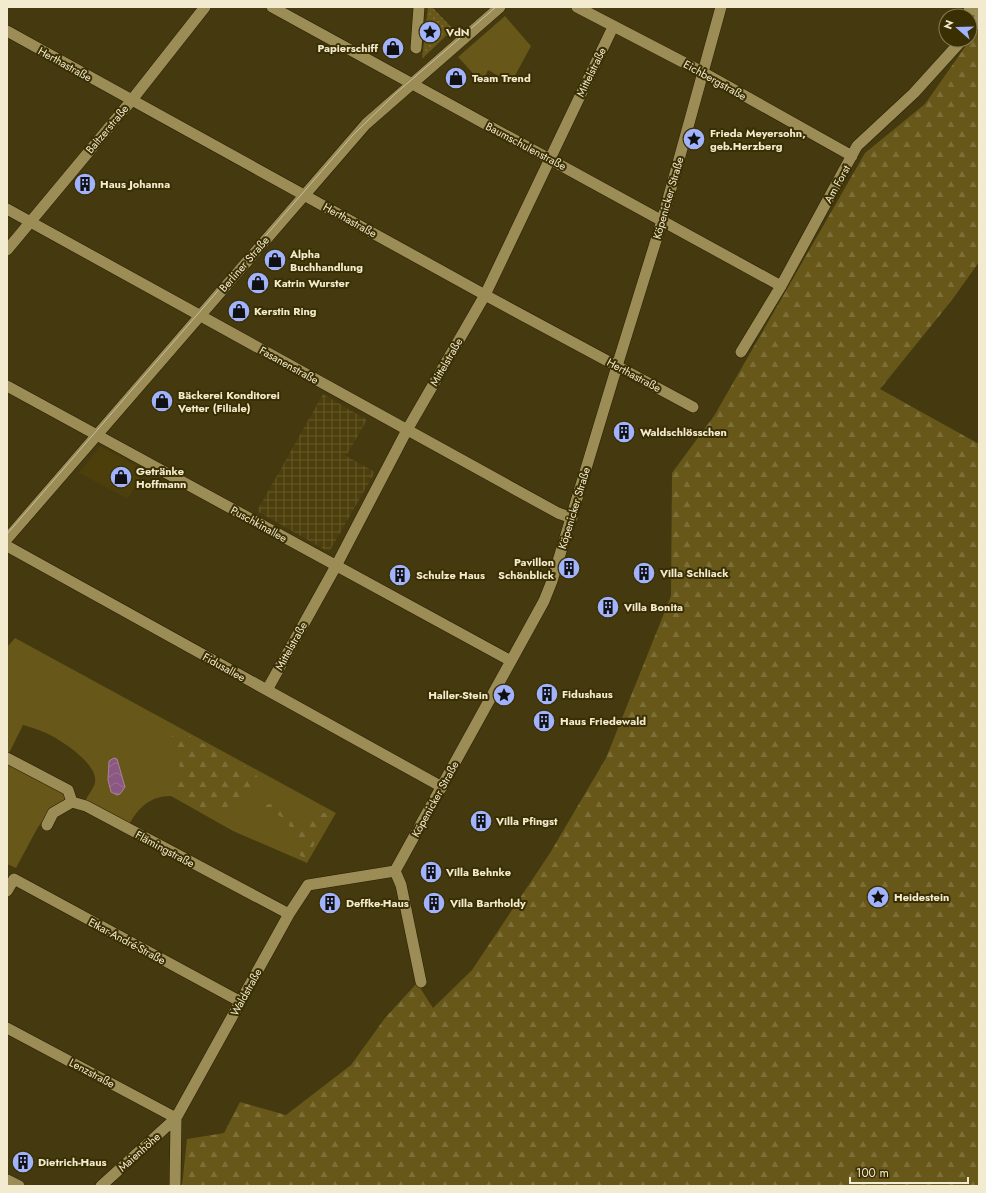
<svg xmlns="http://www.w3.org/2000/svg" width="986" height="1193" font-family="Jost,sans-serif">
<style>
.built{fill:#4c3f0c}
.industrial{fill:url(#industrial-grid)}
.grass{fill:#675719}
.forest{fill:url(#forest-firs)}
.park{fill:url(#park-dots)}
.water{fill:url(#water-waves);stroke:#aa8498}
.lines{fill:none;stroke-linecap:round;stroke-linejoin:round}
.minor-casing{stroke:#282004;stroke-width:12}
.minor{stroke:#9c8c56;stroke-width:11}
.tram{stroke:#c9c0a1;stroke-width:1}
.labels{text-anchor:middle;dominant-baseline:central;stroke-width:4;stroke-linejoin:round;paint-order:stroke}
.poi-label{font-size:11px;font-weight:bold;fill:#f3ebcf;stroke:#3a2f03;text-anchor:start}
.street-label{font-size:11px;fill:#f3ebcf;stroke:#3a2f03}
</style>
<defs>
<pattern id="industrial-grid" width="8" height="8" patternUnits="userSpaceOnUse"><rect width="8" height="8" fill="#4c3f0c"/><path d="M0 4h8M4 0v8" fill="none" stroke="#665b2e"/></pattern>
<pattern id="forest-firs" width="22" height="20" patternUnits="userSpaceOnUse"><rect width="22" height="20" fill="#675719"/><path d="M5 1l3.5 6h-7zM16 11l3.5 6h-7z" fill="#7d6f39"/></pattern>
<pattern id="park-dots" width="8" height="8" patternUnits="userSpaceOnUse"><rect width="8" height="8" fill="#675719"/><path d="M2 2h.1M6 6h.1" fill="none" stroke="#7d6f39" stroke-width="1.8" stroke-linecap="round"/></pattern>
<pattern id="water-waves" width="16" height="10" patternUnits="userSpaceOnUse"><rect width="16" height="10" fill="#8a5881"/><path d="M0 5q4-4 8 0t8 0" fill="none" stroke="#9b7092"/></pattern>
</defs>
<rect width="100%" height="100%" fill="#44390f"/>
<!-- built -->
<path class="built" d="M 100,446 L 144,470 L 128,499 L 79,473 Z"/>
<!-- industrial -->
<path class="industrial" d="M 323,394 L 367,420 L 346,456 L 375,472 L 329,552 L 257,511 Z"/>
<!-- grass -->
<path class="grass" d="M 505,16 L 531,46 L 511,83 L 488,70 L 482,83 L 458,57 Z
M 15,638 L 336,813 L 307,863 L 233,831 L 171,796 C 151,796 138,807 129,825 L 85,801 C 88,795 94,788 95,782 C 98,765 65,743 52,736 C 43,731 33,728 23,725 L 7,757 L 7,647 Z
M 7,762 L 62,791 L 67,801 L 51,810 L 38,827 L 16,868 L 7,864 Z"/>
<!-- forest -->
<path class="forest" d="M 979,27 L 979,262 L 952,300 L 880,389 L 979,444 L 979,1186 L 182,1186 L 187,1139 L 224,1133 L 240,1102 L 286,1115 L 351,1065 L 385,1018 L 417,983 L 433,1008 L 472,970 L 550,853 L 606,758 L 671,596 L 672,473 L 714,416 L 865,153 L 925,104 Z
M 184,733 L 252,770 L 257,776 L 261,786 C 246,802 223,818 200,809 C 193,806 186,800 179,796 L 176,786 L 181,781 L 179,759 L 167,742 L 174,734 Z
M 281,802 L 289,816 L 304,823 L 321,813 L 332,813 L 306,859 C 287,850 297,836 287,822 C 282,816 270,811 264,805 Z"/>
<!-- park -->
<path class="park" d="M 428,7 L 432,7 L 453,29 L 422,59 Z"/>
<!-- water -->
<path class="water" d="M 114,758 L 117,759 L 125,787 L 120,794 L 117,795 L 111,792 L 108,780 L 109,761 Z"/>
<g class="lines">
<!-- minor casing -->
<g class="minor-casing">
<path id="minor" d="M 272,7 L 781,286
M 577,7 L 704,73 L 852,156
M 969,7 L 979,12
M 970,30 L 979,19
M 7,31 L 485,295 L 693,407
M 416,48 L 419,7
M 7,209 L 558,513 L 572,518
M 7,250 L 131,101 L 205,7
M 741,352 L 781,286 L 857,146 L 914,93 L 962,40
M 7,386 L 511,661
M 7,539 L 366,124 L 500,7
M 7,546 L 442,787
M 267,690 L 336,566 L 407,430 L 485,295 L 613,27
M 7,758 L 68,790 L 72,802
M 47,825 L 53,813 L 72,802 L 86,806 L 289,914
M 7,891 L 14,879 L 241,1002
M 421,982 L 401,885 L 395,871 L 511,661 L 544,601 L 552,581 L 617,366 L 662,221 L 721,7
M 7,1028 L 176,1118 L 101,1186
M 7,1180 L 19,1186
M 175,1186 L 176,1118 L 289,914 L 308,885 L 395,871"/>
</g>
<!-- minor -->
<use href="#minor" class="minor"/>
<!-- tram -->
<path class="tram" d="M 7,534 L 353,135 L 395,94 L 496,7"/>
</g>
<!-- icons -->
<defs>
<g id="sight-disc" transform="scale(1.15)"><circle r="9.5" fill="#a1b3fd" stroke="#3a2f03"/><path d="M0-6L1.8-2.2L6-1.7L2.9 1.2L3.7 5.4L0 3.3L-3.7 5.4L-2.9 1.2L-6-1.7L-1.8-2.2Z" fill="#111"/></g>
<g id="shop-disc" transform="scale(1.15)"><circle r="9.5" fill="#a1b3fd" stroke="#3a2f03"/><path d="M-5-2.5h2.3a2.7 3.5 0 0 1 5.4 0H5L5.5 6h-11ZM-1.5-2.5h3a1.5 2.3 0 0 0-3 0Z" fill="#111"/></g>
<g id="building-disc" transform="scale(1.15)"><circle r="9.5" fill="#a1b3fd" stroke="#3a2f03"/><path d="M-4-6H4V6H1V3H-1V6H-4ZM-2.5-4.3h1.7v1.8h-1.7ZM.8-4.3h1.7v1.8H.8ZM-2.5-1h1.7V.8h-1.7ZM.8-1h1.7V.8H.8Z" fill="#111"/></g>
</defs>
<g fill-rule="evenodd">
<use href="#sight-disc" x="430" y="32"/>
<use href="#shop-disc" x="393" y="48"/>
<use href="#shop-disc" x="456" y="78"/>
<use href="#sight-disc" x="694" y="139"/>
<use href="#building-disc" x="85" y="184"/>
<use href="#shop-disc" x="275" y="260"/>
<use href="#shop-disc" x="258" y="283"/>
<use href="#shop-disc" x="239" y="311"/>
<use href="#shop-disc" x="162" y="401"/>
<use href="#building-disc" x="624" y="432"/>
<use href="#shop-disc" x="121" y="477"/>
<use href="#building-disc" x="569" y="568"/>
<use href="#building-disc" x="644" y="573"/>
<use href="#building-disc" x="400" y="575"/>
<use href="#building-disc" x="608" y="607"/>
<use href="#building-disc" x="547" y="694"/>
<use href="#sight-disc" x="504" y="695"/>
<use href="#building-disc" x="544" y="721"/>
<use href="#building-disc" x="481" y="821"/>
<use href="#building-disc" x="431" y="872"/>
<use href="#sight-disc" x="878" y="897"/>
<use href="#building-disc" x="330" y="903"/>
<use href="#building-disc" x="434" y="903"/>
<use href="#building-disc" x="23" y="1162"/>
</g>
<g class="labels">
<!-- poi labels -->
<g class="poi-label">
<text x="446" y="32">VdN</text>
<text x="378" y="48" text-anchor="end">Papierschiff</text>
<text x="472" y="78">Team Trend</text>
<text x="710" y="133">Frieda Meyersohn,<tspan x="710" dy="13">geb.Herzberg</tspan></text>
<text x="100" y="184">Haus Johanna</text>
<text x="290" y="254">Alpha<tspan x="290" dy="13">Buchhandlung</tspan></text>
<text x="274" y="283">Katrin Wurster</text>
<text x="254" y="311">Kerstin Ring</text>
<text x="178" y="395">Bäckerei Konditorei<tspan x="178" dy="13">Vetter (Filiale)</tspan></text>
<text x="640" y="432">Waldschlösschen</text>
<text x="136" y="471">Getränke<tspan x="136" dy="13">Hoffmann</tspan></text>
<text x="554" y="562" text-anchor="end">Pavillon<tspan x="554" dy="13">Schönblick</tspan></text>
<text x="660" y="573">Villa Schliack</text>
<text x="416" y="575">Schulze Haus</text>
<text x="624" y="607">Villa Bonita</text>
<text x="562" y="694">Fidushaus</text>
<text x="488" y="695" text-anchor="end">Haller-Stein</text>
<text x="560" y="721">Haus Friedewald</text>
<text x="496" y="821">Villa Pfingst</text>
<text x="446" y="872">Villa Behnke</text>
<text x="894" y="897">Heidestein</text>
<text x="346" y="903">Deffke-Haus</text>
<text x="450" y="903">Villa Bartholdy</text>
<text x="38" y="1162">Dietrich-Haus</text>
</g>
<!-- street labels -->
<g class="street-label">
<text transform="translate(65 64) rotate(29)">Herthastraße</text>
<text transform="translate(591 72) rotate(-64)">Mittelstraße</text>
<text transform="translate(715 80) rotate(29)">Eichbergstraße</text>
<text transform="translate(107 129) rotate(-50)">Baltzerstraße</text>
<text transform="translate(526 146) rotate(28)">Baumschulenstraße</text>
<text transform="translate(837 184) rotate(-61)">Am Forst</text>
<text transform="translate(668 198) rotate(-74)">Köpenicker Straße</text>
<text transform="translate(350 220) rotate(29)">Herthastraße</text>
<text transform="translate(244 264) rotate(-49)">Berliner Straße</text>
<text transform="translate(446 362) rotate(-60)">Mittelstraße</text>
<text transform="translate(289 365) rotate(29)">Fasanenstraße</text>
<text transform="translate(634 375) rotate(28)">Herthastraße</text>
<text transform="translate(574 508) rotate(-73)">Köpenicker Straße</text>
<text transform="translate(259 524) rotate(29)">Puschkinallee</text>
<text transform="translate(291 646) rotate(-61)">Mittelstraße</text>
<text transform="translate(224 667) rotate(29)">Fidusallee</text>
<text transform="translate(435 799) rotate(-61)">Köpenicker Straße</text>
<text transform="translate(165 849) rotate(28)">Flämingstraße</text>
<text transform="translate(127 941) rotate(28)">Etkar-André-Straße</text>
<text transform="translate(246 992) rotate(-61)">Waldstraße</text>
<text transform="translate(92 1073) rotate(28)">Lenzstraße</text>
<text transform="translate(139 1152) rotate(-42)">Maienhöhe</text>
</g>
</g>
<!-- border -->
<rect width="986" height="1193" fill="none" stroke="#f3ebcf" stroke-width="16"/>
<!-- north arrow -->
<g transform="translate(958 28) rotate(290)"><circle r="19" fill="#3a2f03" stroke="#847a55"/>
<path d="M0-3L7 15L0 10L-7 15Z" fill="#a1b3fd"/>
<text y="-6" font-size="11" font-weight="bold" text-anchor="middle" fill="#f3ebcf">N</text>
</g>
<!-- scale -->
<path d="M850 1177v6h118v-6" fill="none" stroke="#f3ebcf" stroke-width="2"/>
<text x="856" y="1177" font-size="12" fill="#f3ebcf" stroke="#3a2f03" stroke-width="3" paint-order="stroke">100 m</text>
</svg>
